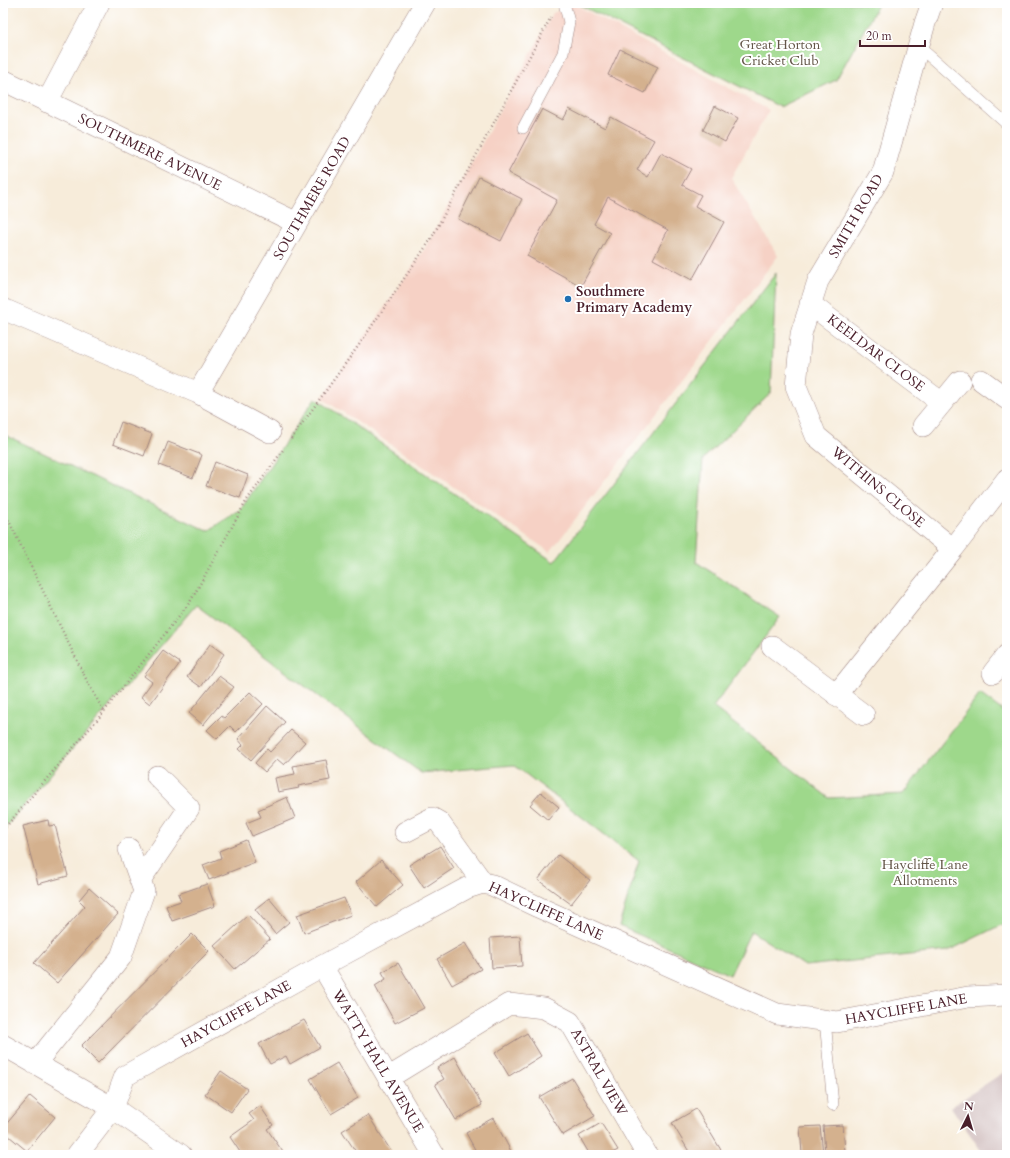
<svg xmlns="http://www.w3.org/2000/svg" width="1010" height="1158" font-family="Cardo,serif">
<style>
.built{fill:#f6d1c5}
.industrial{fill:#d1bfbf}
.green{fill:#9ed88b;stroke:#747c5b}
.building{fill:#d4b18e}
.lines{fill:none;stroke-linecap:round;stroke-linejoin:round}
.service-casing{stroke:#a08682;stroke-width:12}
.minor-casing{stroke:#a08682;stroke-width:22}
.path{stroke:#a08682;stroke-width:2.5;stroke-dasharray:1 3;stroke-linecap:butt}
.service{stroke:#fff;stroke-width:11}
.minor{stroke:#fff;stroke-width:21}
.poi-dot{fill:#1f6fb2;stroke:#fff;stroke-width:1.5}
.labels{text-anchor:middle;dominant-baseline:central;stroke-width:4;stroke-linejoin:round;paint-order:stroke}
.park-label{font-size:14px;fill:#635648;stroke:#fff}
.street-label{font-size:14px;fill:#4a1f2b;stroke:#fff}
.poi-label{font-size:14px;font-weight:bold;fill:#4a1f2b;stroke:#fff;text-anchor:start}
</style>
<rect width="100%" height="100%" fill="#fff"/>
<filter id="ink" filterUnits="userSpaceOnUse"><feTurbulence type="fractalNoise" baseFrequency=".025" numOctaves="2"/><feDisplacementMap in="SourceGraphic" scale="8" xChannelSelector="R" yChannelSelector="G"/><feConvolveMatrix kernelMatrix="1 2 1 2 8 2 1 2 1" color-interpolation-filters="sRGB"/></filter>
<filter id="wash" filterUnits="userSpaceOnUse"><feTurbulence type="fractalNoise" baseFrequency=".012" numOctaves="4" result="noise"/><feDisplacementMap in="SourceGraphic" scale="16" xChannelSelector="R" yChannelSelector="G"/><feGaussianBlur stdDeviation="0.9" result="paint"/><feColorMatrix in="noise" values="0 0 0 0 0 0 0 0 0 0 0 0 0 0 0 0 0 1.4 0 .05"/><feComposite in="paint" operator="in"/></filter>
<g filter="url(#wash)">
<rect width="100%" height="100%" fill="#f7ecda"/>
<!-- built -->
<path class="built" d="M 574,4 L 769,110 L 731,178 L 778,256 L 550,552 L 322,398 L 424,250 L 553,13 Z"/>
<!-- industrial -->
<path class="industrial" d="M 1007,1070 L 1007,1155 L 984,1155 L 951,1107 Z"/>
<!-- green -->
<path class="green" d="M 576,3 L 879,3 L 836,80 L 780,107 Z
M 776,273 L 771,393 L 703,459 L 696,562 L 780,617 L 713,707 L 829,798 L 903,794 L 980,694 L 1007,714 L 1007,922 L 948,951 L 805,966 L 751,931 L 730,975 L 619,926 L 639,861 L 514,765 L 421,773 L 196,605 L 3,830 L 3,434 L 208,531 L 241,509 L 315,398 L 554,562 Z"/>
<g id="blocks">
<!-- building -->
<path class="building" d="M 620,49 L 658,67 L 645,93 L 608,75 Z
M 715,106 L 738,118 L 725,142 L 703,130 Z
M 542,109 L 563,120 L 569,109 L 605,128 L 611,117 L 654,140 L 637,170 L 648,177 L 661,153 L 691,169 L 682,185 L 701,195 L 695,206 L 724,222 L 692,280 L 653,259 L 668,230 L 608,197 L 594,224 L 610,233 L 581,286 L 527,256 L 557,200 L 508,173 Z
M 479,177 L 522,199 L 501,241 L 458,219 Z
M 121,422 L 152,434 L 144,456 L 113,444 Z
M 168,442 L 202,455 L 193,478 L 159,465 Z
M 215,462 L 248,475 L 240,498 L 206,486 Z
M 210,644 L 224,654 L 201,687 L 187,677 Z
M 163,651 L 180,663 L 150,704 L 141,697 L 152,682 L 144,676 Z
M 219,676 L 234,687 L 203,725 L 189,713 Z
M 250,692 L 263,704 L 236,732 L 230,726 L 217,739 L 207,730 L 221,716 L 224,718 Z
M 267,706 L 285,722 L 251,760 L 239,749 L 243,745 L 238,739 Z
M 291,730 L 305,742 L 284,765 L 277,759 L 265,772 L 255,763 L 267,749 L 270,752 Z
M 326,760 L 330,780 L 298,786 L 299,788 L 278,792 L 275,778 L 295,774 L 293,766 Z
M 541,792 L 559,807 L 548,820 L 530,805 Z
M 287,797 L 295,818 L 252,836 L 246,823 L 261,817 L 258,810 Z
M 48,820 L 49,826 L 55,825 L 68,876 L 38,884 L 23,826 Z
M 246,840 L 255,862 L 209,880 L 203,865 L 221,858 L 219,851 Z
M 440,846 L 454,868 L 424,888 L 409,865 Z
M 558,855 L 590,880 L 571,904 L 538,880 Z
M 381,860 L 403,885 L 377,907 L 356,882 Z
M 207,884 L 215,906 L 172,921 L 166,906 L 181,901 L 178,894 Z
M 89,888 L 118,914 L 57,983 L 34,963 L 85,906 L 79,900 Z
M 269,898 L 289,922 L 275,934 L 255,909 Z
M 344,898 L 351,915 L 304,933 L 297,915 Z
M 248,915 L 270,939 L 235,969 L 214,946 Z
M 192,934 L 209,951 L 98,1063 L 81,1046 Z
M 520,936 L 522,966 L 492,968 L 490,938 Z
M 465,943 L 481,969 L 452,985 L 437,959 Z
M 398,963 L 424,1008 L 395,1023 L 375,986 L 386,979 L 382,972 Z
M 304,1020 L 320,1047 L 290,1064 L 286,1056 L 270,1064 L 259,1044 Z
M 527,1033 L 541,1056 L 509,1076 L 495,1053 Z
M 455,1057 L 482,1105 L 456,1120 L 435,1084 L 444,1079 L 437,1068 Z
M 337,1063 L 358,1098 L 331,1114 L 310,1079 Z
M 221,1071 L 247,1089 L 231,1112 L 205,1094 Z
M 572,1078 L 595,1116 L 563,1135 L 539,1097 Z
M 30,1096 L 55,1117 L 27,1151 L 3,1131 L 3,1128 Z
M 260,1106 L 273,1125 L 267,1129 L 285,1155 L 242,1155 L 230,1137 L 254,1120 L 249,1114 Z
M 696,1109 L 724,1155 L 691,1155 L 672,1123 Z
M 368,1115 L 391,1151 L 384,1155 L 358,1155 L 342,1131 Z
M 493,1118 L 513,1155 L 478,1155 L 466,1133 Z
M 601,1123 L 618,1150 L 608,1155 L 590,1155 L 579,1136 Z
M 843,1125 L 845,1152 L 825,1153 L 823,1126 Z
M 820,1126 L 823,1153 L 802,1154 L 800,1127 Z"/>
</g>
</g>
<g filter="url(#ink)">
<use href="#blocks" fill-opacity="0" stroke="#a08682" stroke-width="1"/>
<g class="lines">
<!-- service casing -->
<g class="service-casing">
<path id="service" d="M 918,46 L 1007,124
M 523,128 L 563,53 L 569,22 L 564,3
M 825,1020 L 833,1105"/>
</g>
<!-- minor casing -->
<g class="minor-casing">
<path id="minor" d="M 932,3 L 925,23 L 883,172 L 818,281 L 801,334 L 796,386 L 816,436 L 953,549 L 1007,479
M 3,80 L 297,223
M 47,102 L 99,3
M 810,304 L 942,403
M 3,309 L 198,393 L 270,432
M 981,380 L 1007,399
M 198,393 L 425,3
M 923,426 L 960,381
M 772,646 L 864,715
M 993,673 L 1007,655
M 836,695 L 953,549
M 405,832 L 432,818 L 439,822 L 483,883
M 140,880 L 189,808 L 157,776
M 322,966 L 434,1155
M 3,1045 L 113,1108 L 181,1155
M 35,1064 L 121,957 L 144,891 L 129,849
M 388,1078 L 509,1004 L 544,1008 L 570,1022 L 647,1155
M 77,1155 L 113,1108 L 125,1076 L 322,966 L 467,888 L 483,883 L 492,885 L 538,907 L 777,1014 L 837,1022 L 968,997 L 1007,995"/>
</g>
<!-- path -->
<path class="path" d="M 291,439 L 361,342 L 431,239 L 551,17
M 3,509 L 85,677 L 104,712
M 3,830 L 102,714 L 190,602 L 247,500 L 283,450"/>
<!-- service -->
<use href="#service" class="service"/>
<!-- minor -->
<use href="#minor" class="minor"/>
</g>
</g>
<!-- markers -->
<circle class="poi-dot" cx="568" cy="299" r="4"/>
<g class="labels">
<!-- park labels -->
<g class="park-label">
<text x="780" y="44">Great Horton<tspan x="780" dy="16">Cricket Club</tspan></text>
<text x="925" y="864">Haycliffe Lane<tspan x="925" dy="16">Allotments</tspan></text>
</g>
<!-- street labels -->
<g class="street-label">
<text transform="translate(150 152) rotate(26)">SOUTHMERE AVENUE</text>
<text transform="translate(312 198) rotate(-60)">SOUTHMERE ROAD</text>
<text transform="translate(856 216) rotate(-60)">SMITH ROAD</text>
<text transform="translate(876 353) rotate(37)">KEELDAR CLOSE</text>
<text transform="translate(878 487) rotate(40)">WITHINS CLOSE</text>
<text transform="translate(546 911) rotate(24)">HAYCLIFFE LANE</text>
<text transform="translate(906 1009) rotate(-10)">HAYCLIFFE LANE</text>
<text transform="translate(236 1014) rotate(-29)">HAYCLIFFE LANE</text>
<text transform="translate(378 1061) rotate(59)">WATTY HALL AVENUE</text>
<text transform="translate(599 1072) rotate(60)">ASTRAL VIEW</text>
</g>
<!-- poi labels -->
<g class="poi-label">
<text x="576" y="291">Southmere<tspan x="576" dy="16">Primary Academy</tspan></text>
</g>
</g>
<!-- margin -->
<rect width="1010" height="1158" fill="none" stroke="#fff" stroke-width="16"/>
<!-- north arrow -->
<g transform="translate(968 1116) rotate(5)" stroke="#ffffff" stroke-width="3" paint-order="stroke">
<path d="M0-3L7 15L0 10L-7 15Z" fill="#4a1f2b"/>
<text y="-6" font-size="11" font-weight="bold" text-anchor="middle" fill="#4a1f2b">N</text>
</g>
<!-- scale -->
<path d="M860 40v6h65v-6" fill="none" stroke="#4a1f2b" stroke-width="2"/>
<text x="866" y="40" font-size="12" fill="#4a1f2b" stroke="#ffffff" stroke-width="3" paint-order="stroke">20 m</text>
</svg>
